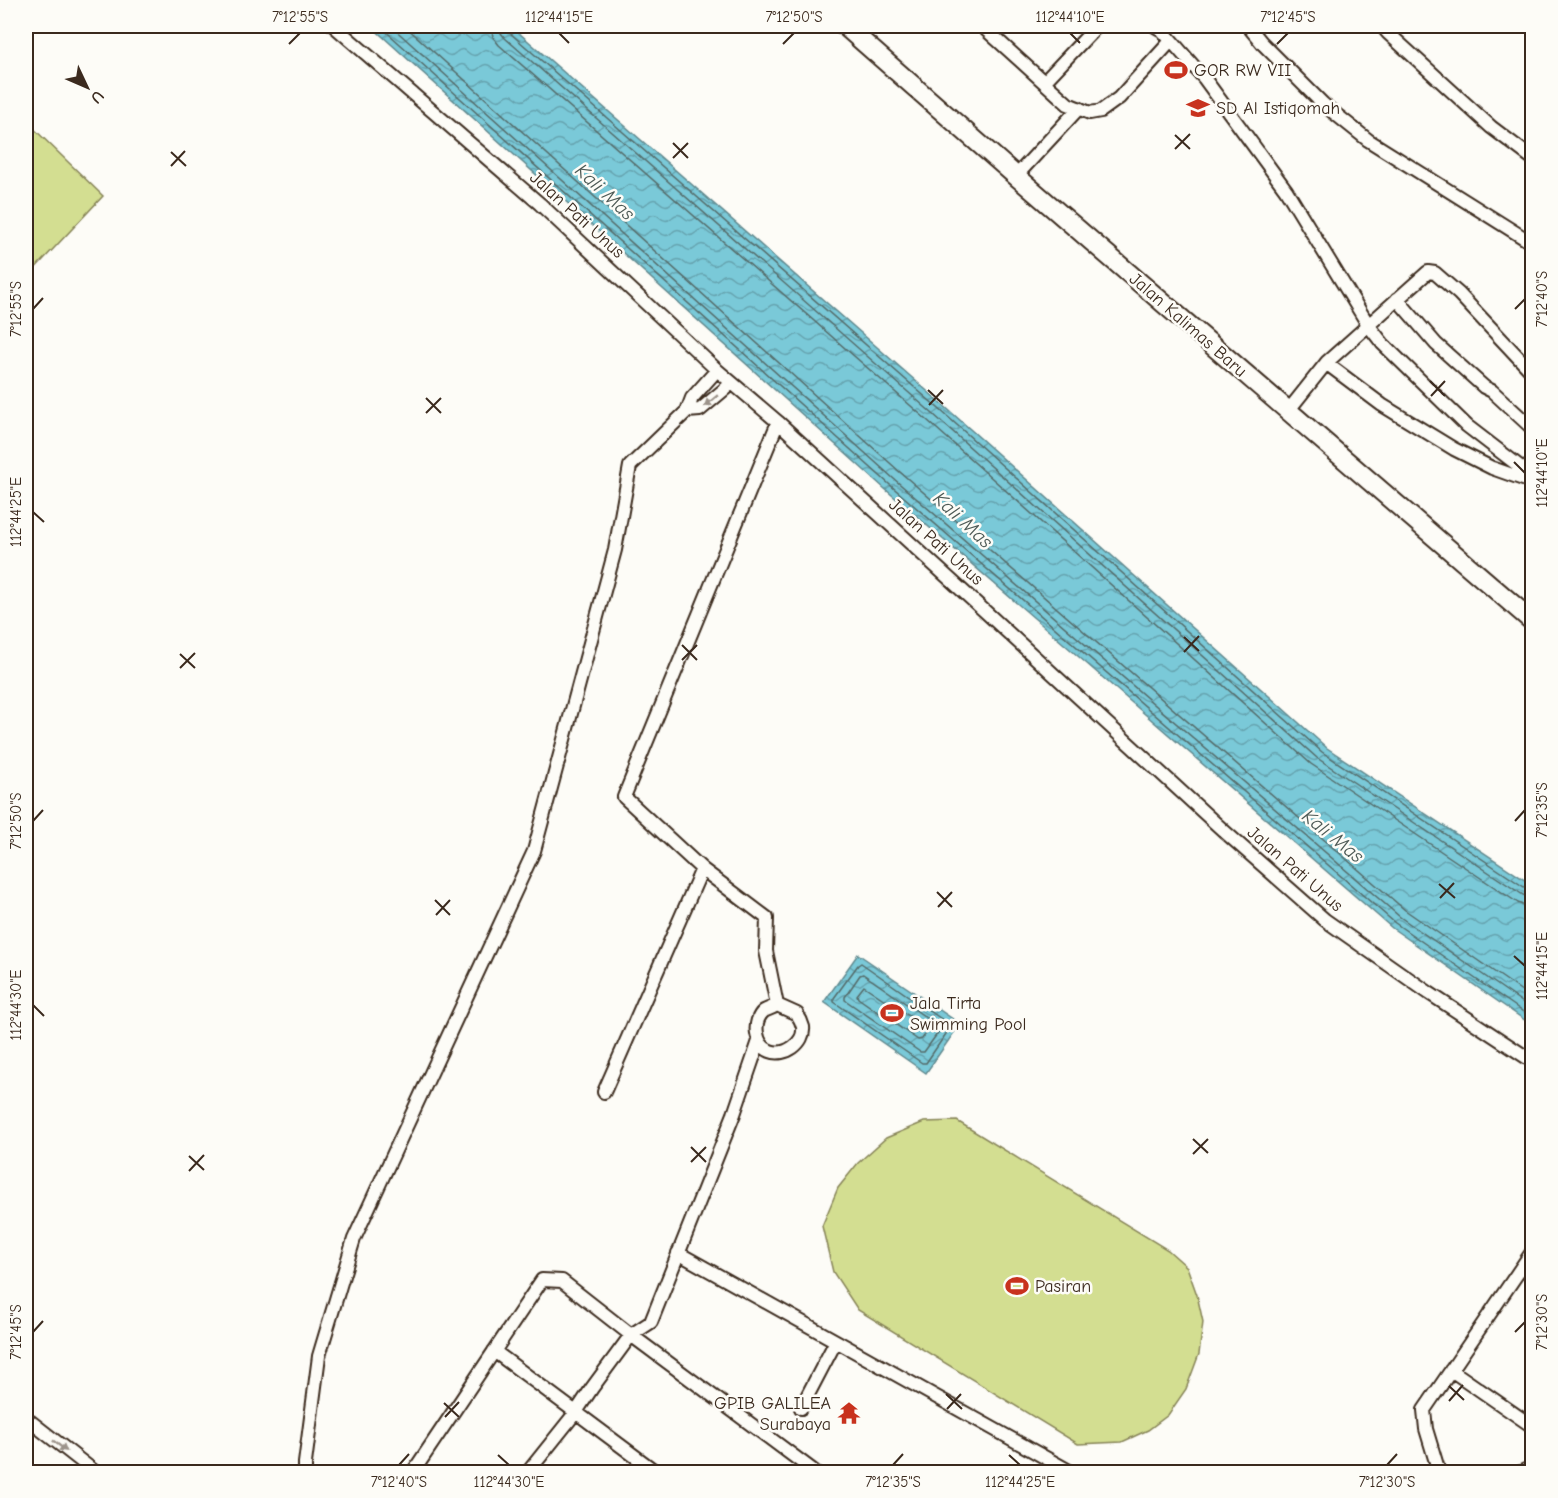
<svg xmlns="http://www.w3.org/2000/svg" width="1558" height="1498" font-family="'Comic Neue',sans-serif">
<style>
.grass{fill:#d3de91;stroke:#878458;stroke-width:1.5}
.water{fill:url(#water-waves);stroke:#61898e;stroke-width:1.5}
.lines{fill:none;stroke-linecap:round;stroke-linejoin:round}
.shore{stroke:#546a68;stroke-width:1.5}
.street-casing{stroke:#3b2a1e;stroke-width:16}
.secondary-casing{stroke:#3b2a1e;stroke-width:22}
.street{stroke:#fdfcf7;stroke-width:12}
.secondary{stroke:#fdfcf7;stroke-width:18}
.oneway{fill:#9c938a}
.ticks{fill:none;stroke:#3b2a1e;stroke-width:2}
.labels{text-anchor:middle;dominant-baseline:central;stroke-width:5;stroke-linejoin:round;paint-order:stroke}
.poi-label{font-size:18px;fill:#3b2a1e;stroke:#fdfcf7;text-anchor:start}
.street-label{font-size:18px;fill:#3b2a1e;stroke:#fdfcf7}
.water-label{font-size:20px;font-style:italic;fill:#4e5a56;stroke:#fdfcf7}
.neatline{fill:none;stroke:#3b2a1e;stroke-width:2}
.ticks-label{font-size:15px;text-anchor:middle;fill:#3b2a1e}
</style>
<defs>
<pattern id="water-waves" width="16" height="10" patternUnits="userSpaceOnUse" patternTransform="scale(1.5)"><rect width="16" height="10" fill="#7ac9d8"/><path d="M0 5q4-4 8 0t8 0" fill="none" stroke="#65a3af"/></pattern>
</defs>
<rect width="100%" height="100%" fill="#fdfcf7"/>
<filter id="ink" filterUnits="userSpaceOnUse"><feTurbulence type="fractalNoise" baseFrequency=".0167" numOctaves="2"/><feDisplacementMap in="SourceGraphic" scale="12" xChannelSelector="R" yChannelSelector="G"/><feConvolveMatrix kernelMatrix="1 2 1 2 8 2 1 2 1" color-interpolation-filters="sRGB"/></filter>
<g filter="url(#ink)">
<!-- grass -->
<path class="grass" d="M 26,121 L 103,196 L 26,278 Z
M 957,1121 L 1168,1250 L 1187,1267 L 1197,1295 L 1203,1322 L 1199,1354 L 1186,1389 L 1168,1415 L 1148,1430 L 1122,1442 L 1078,1444 L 858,1310 L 833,1272 L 822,1226 L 838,1188 L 858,1163 L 886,1138 L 924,1122 Z"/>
<!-- water -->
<path class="water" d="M 371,26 L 511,26 L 942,404 L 1327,748 L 1532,885 L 1532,1025 L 1392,928 L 885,489 Z
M 858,954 L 960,1024 L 926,1073 L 824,1002 Z"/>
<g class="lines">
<!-- shore -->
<path class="shore" d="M 380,26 L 889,484 L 1395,923 L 1532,1018
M 391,26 L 894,479 L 1400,917 L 1532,1009
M 405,26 L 900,472 L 1405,910 L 1532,998
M 491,26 L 493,37 L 499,45 L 927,420 L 1311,764 L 1518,903 L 1525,906 L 1532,907
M 500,26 L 501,33 L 505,38 L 933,414 L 1317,758 L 1523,895 L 1532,898
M 507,26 L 510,33 L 938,408 L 1322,752 L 1527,889 L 1532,890
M 861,963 L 950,1025 L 950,1028 L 926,1063 L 922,1063 L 834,1002 L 834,998 L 858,965 Z
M 863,974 L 940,1027 L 940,1030 L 924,1052 L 920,1052 L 845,1000 L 845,997 L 860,975 Z
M 864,986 L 927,1028 L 927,1032 L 922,1039 L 918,1040 L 858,998 L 857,995 Z"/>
<!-- street casing -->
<g class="street-casing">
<path id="street" d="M 334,26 L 540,204 L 717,370 L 778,422 L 989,615 L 1225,832 L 1325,920 L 1429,993 L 1532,1061
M 982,26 L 1068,104 L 1090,113 L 1101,111 L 1119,98 L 1171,41
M 1155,26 L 1162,30 L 1204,78 L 1286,190 L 1369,326 L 1383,344 L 1467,426 L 1532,476
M 1248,26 L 1262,43 L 1323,104 L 1368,140 L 1532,243
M 1382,26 L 1388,33 L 1491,127 L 1532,158
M 1044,82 L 1097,26
M 1016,176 L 1079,108
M 1397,299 L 1436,344 L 1484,387 L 1492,391 L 1532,428
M 1326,363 L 1382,405 L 1454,449 L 1492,468 L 1526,480 L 1532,479
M 687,411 L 700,410 L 732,383
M 1288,411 L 1327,362 L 1428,272 L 1435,273 L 1459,294 L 1532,372
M 777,1005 L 766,951 L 767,918 L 702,869 L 624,797 L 778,422
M 777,1005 L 797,1014 C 799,1017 802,1023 803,1027 C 805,1043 785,1057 770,1051 C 755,1045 752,1021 764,1011 C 768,1009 774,1007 777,1005 Z
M 604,1092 L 702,869
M 678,1253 L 1071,1472
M 494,1351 L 656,1472
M 1451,1370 L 1532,1426
M 801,1408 L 836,1341
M 26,1418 L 95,1472
M 305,1472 L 305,1463 L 319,1356 L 354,1239 L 534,851 L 615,550 L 630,466 L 687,411 L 692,398 L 717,370
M 413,1472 L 542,1280 L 562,1281 L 631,1335 L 815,1472
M 528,1472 L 576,1412 L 592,1388 L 631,1335 L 651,1322 L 734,1114 L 759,1041
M 1439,1472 L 1426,1429 L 1424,1410 L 1532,1252
M 1521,1472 L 1532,1467"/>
</g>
<!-- secondary casing -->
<g class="secondary-casing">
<path id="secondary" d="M 845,26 L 1016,176 L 1532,621"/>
</g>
<!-- street -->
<use href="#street" class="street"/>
<!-- secondary -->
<use href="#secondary" class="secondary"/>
</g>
<!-- one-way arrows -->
<defs><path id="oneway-solid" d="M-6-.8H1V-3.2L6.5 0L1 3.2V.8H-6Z" transform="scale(1.5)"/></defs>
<g class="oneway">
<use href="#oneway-solid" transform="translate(711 401) rotate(140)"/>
<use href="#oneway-solid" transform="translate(60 1446) rotate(38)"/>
</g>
</g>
<!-- ticks -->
<path class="ticks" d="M 559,33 L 569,43M 1070,33 L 1080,43M 289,44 L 300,33M 783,44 L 794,33M 1277,44 L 1288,33M 1175,135 L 1190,149M 673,143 L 688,158M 1175,149 L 1190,134M 171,152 L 186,166M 673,158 L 688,143M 171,166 L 185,151M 33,309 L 43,298M 1515,309 L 1525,299M 1430,381 L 1445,396M 928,390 L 943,404M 1431,396 L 1445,381M 426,398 L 441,413M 929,405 L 943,390M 426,413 L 441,398M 1514,462 L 1525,473M 33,512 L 44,522M 1184,637 L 1199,651M 682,645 L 697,660M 1184,652 L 1199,636M 180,654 L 195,668M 682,660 L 697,645M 180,668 L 195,653M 33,821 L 43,810M 1515,821 L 1525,810M 1439,884 L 1455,898M 937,892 L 952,907M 1440,898 L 1454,883M 435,900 L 450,915M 938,907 L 952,892M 436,915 L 450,900M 1514,956 L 1525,966M 33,1005 L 44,1016M 1193,1139 L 1208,1153M 691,1147 L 706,1162M 1193,1154 L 1208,1139M 189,1156 L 204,1170M 691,1162 L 706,1147M 189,1171 L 204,1155M 33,1332 L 43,1321M 1515,1332 L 1525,1322M 1449,1386 L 1464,1400M 946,1394 L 962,1409M 1449,1401 L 1463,1385M 444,1403 L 459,1417M 947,1409 L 961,1394M 445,1417 L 459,1402M 498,1455 L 509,1465M 1009,1455 L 1020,1465M 399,1465 L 409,1454M 893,1465 L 903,1454M 1387,1465 L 1397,1454"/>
<!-- icons -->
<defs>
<g id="stadium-bare" transform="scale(1.8)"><path d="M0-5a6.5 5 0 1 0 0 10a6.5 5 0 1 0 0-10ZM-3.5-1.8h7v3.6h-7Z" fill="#c8321e" stroke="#fdfcf7" stroke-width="2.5" paint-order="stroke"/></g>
<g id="school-bare" transform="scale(1.8)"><path d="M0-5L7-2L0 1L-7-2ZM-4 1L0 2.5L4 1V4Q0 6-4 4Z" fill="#c8321e" stroke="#fdfcf7" stroke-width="2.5" paint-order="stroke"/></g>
<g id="temple-bare" transform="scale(1.8)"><path d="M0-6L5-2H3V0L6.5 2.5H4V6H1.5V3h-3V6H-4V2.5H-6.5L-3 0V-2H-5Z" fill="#c8321e" stroke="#fdfcf7" stroke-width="2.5" paint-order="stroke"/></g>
</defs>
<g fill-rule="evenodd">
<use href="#stadium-bare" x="1176" y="70"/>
<use href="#school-bare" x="1198" y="108"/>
<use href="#stadium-bare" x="892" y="1013"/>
<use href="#stadium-bare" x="1017" y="1286"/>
<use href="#temple-bare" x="849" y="1413"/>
</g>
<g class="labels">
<!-- poi labels -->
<g class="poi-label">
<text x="1194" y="70">GOR RW VII</text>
<text x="1216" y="108">SD Al Istiqomah</text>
<text x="910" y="1003">Jala Tirta<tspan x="910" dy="21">Swimming Pool</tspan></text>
<text x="1035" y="1286">Pasiran</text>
<text x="831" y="1403" text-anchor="end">GPIB GALILEA<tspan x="831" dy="21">Surabaya</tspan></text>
</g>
<!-- street labels -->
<g class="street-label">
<text transform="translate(577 215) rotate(42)">Jalan Pati Unus</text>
<text transform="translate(1188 325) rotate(41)">Jalan Kalimas Baru</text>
<text transform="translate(936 542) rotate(42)">Jalan Pati Unus</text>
<text transform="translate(1295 869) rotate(41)">Jalan Pati Unus</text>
</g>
<!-- water labels -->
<g class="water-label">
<text transform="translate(605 192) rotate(43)">Kali Mas</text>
<text transform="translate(963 520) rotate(43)">Kali Mas</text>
<text transform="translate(1333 836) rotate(39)">Kali Mas</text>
</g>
</g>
<!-- margin -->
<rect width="1558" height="1498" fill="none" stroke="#fdfcf7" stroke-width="66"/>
<!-- north arrow -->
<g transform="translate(87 87) rotate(134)" stroke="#fdfcf7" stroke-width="4.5" paint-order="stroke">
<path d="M0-4.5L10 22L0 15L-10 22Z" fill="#3b2a1e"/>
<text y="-9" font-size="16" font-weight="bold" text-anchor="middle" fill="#3b2a1e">U</text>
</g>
<rect x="33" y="33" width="1492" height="1432" class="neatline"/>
<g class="ticks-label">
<text x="300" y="22">7°12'55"S</text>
<text x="559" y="22">112°44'15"E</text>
<text x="794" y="22">7°12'50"S</text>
<text x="1070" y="22">112°44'10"E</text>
<text x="1288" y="22">7°12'45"S</text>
<text transform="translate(1542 299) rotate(-90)" y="5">7°12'40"S</text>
<text transform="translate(16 309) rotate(-90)" y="5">7°12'55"S</text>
<text transform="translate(1542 473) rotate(-90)" y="5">112°44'10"E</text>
<text transform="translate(16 512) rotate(-90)" y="5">112°44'25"E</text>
<text transform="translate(1542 810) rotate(-90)" y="5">7°12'35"S</text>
<text transform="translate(16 821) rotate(-90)" y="5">7°12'50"S</text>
<text transform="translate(1542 966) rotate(-90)" y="5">112°44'15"E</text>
<text transform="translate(16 1005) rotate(-90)" y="5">112°44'30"E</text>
<text transform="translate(1542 1322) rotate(-90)" y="5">7°12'30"S</text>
<text transform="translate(16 1332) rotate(-90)" y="5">7°12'45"S</text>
<text x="399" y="1487">7°12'40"S</text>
<text x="509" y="1487">112°44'30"E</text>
<text x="893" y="1487">7°12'35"S</text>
<text x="1020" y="1487">112°44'25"E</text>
<text x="1387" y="1487">7°12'30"S</text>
</g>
</svg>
